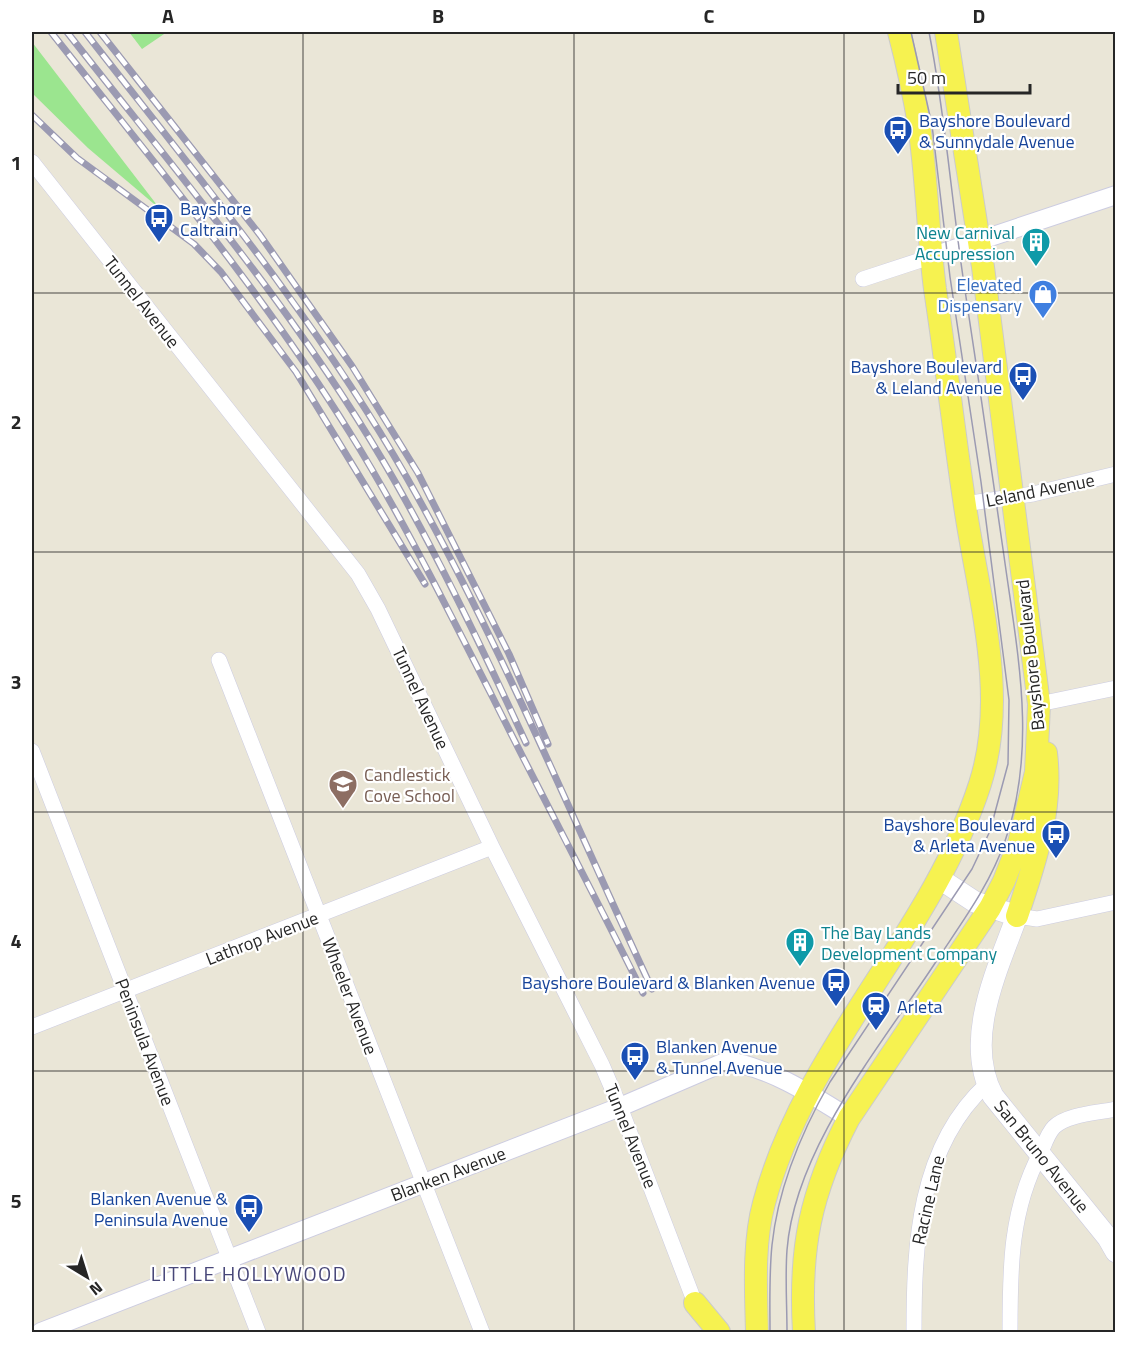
<svg xmlns="http://www.w3.org/2000/svg" width="1147" height="1364" font-family="'Titillium Web',sans-serif">
<style>
.green{fill:#9be58f}
.lines{fill:none;stroke-linecap:round;stroke-linejoin:round}
.minor-casing{stroke:#cccce1;stroke-width:16}
.tertiary-casing{stroke:#cccce1;stroke-width:20}
.secondary-casing{stroke:#cccce1;stroke-width:22}
.primary-casing{stroke:#cbcbcb;stroke-width:24}
.minor{stroke:#fff;stroke-width:15}
.tertiary{stroke:#fff;stroke-width:18}
.secondary{stroke:#fff;stroke-width:21}
.primary{stroke:#f6f250;stroke-width:22}
.tram{stroke:#9b9ab2;stroke-width:1.5}
.rail-casing{stroke:#9b9ab2;stroke-width:7}
.rail{stroke:#fff;stroke-width:4.5;stroke-dasharray:14;stroke-linecap:butt}
.grid{fill:none;stroke:#262626;stroke-width:1.5;stroke-opacity:0.55}
.labels{text-anchor:middle;dominant-baseline:central;stroke-width:4.5;stroke-linejoin:round;paint-order:stroke}
.transit-label{font-size:18px;fill:#164399;stroke:#fff;text-anchor:start}
.culture-label{font-size:18px;fill:#0d838f;stroke:#fff;text-anchor:end}
.shop-label{font-size:18px;fill:#366cbe;stroke:#fff;text-anchor:end}
.street-label{font-size:18px;fill:#262626;stroke:#fff}
.education-label{font-size:18px;fill:#785e54;stroke:#fff;text-anchor:start}
.neighbourhood-label{font-size:20px;letter-spacing:1.5px;fill:#474678;stroke:#fff}
.neatline{fill:none;stroke:#262626;stroke-width:2}
.grid-label{font-size:20px;text-anchor:middle;font-weight:bold;fill:#262626}
</style>
<rect width="100%" height="100%" fill="#eae6d7"/>
<!-- green -->
<path class="green" d="M 129,32 L 167,32 L 142,49 Z
M 32,42 L 160,209 L 88,148 L 32,93 Z"/>
<g class="lines">
<!-- minor casing -->
<g class="minor-casing">
<path id="minor" d="M 32,162 L 358,574 L 378,609 L 492,847 L 602,1065 L 620,1107 L 695,1303
M 863,279 L 933,256
M 964,504 L 1033,494 L 1116,474
M 219,660 L 482,1332
M 1039,704 L 1116,688
M 32,751 L 258,1332
M 1017,916 L 1037,919 L 1116,902
M 32,1027 L 492,847
M 914,1332 C 914,1245 918,1147 987,1084
M 1010,1332 C 1010,1268 1010,1210 1041,1152 C 1044,1145 1048,1133 1054,1127 C 1067,1114 1098,1113 1116,1109"/>
</g>
<!-- tertiary casing -->
<g class="tertiary-casing">
<path id="tertiary" d="M 933,256 L 1116,195
M 41,1332 L 620,1107 L 727,1061 C 771,1068 812,1095 849,1118"/>
</g>
<!-- secondary casing -->
<g class="secondary-casing">
<path id="secondary" d="M 940,879 L 975,902 L 1017,916 C 997,971 963,1040 993,1096 L 1108,1238 L 1116,1252"/>
</g>
<!-- primary casing -->
<g class="primary-casing">
<path id="primary" d="M 1017,916 C 1035,863 1053,810 1046,753
M 695,1303 L 719,1332
M 757,1332 C 756,1291 753,1243 764,1203 C 805,1048 931,936 980,784 C 1009,694 978,596 965,506 C 954,434 946,361 935,289 C 928,235 927,179 919,125 C 914,94 907,63 899,32
M 804,1332 C 799,1249 810,1193 849,1118 L 990,908 L 1004,881 L 1019,843 L 1036,772 L 1039,704 L 983,267 L 946,32"/>
</g>
<!-- minor -->
<use href="#minor" class="minor"/>
<!-- tertiary -->
<use href="#tertiary" class="tertiary"/>
<!-- secondary -->
<use href="#secondary" class="secondary"/>
<!-- primary -->
<use href="#primary" class="primary"/>
<!-- tram -->
<path class="tram" d="M 770,1332 C 770,1304 769,1274 772,1245 C 778,1188 802,1131 830,1082 L 972,869 L 990,831 L 1008,764 L 1009,700 L 981,482 L 950,277 L 932,125 L 911,32
M 787,1332 C 787,1305 785,1277 787,1250 C 795,1145 886,1040 941,954 C 965,918 991,882 1005,841 C 1038,747 1017,651 1004,556 C 991,462 977,370 963,277 C 951,195 945,113 929,32"/>
<!-- rail casing -->
<g class="rail-casing">
<path id="rail" d="M 51,32 C 154,163 262,291 350,433 C 402,517 446,606 491,694 C 541,794 593,892 643,993
M 67,32 C 181,178 305,322 397,485 C 444,568 486,656 526,743
M 85,32 C 197,176 316,318 407,478 C 500,642 572,818 652,989
M 100,32 L 260,235 L 352,366 L 418,473 L 509,654 L 548,744
M 32,115 L 77,158 L 194,244 L 221,272 L 296,372 L 425,584"/>
</g>
<!-- rail -->
<use href="#rail" class="rail"/>
</g>
<!-- grid -->
<path class="grid" d="M 303,32 L 303,1332M 574,32 L 574,1332M 844,32 L 844,1332M 32,293 L 1116,293M 32,552 L 1116,552M 32,812 L 1116,812M 32,1071 L 1116,1071"/>
<!-- icons -->
<defs>
<g id="bus-pin" transform="scale(1.5)"><path d="M0 17L-7.5 6A9.5 9.5 0 1 1 7.5 6Z" fill="#1a4fb4" stroke="#fff"/><path d="M-5-6H5V4H4V6H2V4H-2V6H-4V4H-5ZM-3.5-4V0h7V-4ZM-3.5 1.2v1.5H-2V1.2ZM2 1.2v1.5H3.5V1.2Z" fill="#fff"/></g>
<g id="building-pin" transform="scale(1.5)"><path d="M0 17L-7.5 6A9.5 9.5 0 1 1 7.5 6Z" fill="#0f9aa8" stroke="#fff"/><path d="M-4-6H4V6H1V3H-1V6H-4ZM-2.5-4.3h1.7v1.8h-1.7ZM.8-4.3h1.7v1.8H.8ZM-2.5-1h1.7V.8h-1.7ZM.8-1h1.7V.8H.8Z" fill="#fff"/></g>
<g id="shop-pin" transform="scale(1.5)"><path d="M0 17L-7.5 6A9.5 9.5 0 1 1 7.5 6Z" fill="#3f7fe0" stroke="#fff"/><path d="M-5-2.5h2.3a2.7 3.5 0 0 1 5.4 0H5L5.5 6h-11ZM-1.5-2.5h3a1.5 2.3 0 0 0-3 0Z" fill="#fff"/></g>
<g id="school-pin" transform="scale(1.5)"><path d="M0 17L-7.5 6A9.5 9.5 0 1 1 7.5 6Z" fill="#8d6e63" stroke="#fff"/><path d="M0-5L7-2L0 1L-7-2ZM-4 1L0 2.5L4 1V4Q0 6-4 4Z" fill="#fff"/></g>
<g id="station-pin" transform="scale(1.5)"><path d="M0 17L-7.5 6A9.5 9.5 0 1 1 7.5 6Z" fill="#1a4fb4" stroke="#fff"/><path d="M-3-6H3Q5-6 5-4V2Q5 4 3 4L4.5 6H3L1.5 4h-3L-3 6H-4.5L-3 4Q-5 4-5 2V-4Q-5-6-3-6ZM-3.5-4v3h7v-3ZM-3.5 1v1.5H-2V1ZM2 1v1.5H3.5V1Z" fill="#fff"/></g>
</defs>
<g fill-rule="evenodd">
<use href="#bus-pin" x="898" y="130"/>
<use href="#bus-pin" x="159" y="218"/>
<use href="#building-pin" x="1036" y="242"/>
<use href="#shop-pin" x="1043" y="294"/>
<use href="#bus-pin" x="1023" y="376"/>
<use href="#school-pin" x="343" y="784"/>
<use href="#bus-pin" x="1056" y="834"/>
<use href="#building-pin" x="800" y="942"/>
<use href="#bus-pin" x="836" y="982"/>
<use href="#station-pin" x="876" y="1006"/>
<use href="#bus-pin" x="635" y="1056"/>
<use href="#bus-pin" x="249" y="1208"/>
</g>
<g class="labels">
<!-- transit labels -->
<g class="transit-label">
<text x="919" y="120">Bayshore Boulevard<tspan x="919" dy="21">&amp; Sunnydale Avenue</tspan></text>
<text x="180" y="208">Bayshore<tspan x="180" dy="21">Caltrain</tspan></text>
<text x="1002" y="366" text-anchor="end">Bayshore Boulevard<tspan x="1002" dy="21">&amp; Leland Avenue</tspan></text>
<text x="1035" y="824" text-anchor="end">Bayshore Boulevard<tspan x="1035" dy="21">&amp; Arleta Avenue</tspan></text>
<text x="815" y="982" text-anchor="end">Bayshore Boulevard &amp; Blanken Avenue</text>
<text x="897" y="1006">Arleta</text>
<text x="656" y="1046">Blanken Avenue<tspan x="656" dy="21">&amp; Tunnel Avenue</tspan></text>
<text x="228" y="1198" text-anchor="end">Blanken Avenue &amp;<tspan x="228" dy="21">Peninsula Avenue</tspan></text>
</g>
<!-- culture labels -->
<g class="culture-label">
<text x="1015" y="232">New Carnival<tspan x="1015" dy="21">Accupression</tspan></text>
<text x="821" y="932" text-anchor="start">The Bay Lands<tspan x="821" dy="21">Development Company</tspan></text>
</g>
<!-- shop labels -->
<g class="shop-label">
<text x="1022" y="284">Elevated<tspan x="1022" dy="21">Dispensary</tspan></text>
</g>
<!-- street labels -->
<g class="street-label">
<text transform="translate(142 302) rotate(52)">Tunnel Avenue</text>
<text transform="translate(1040 490) rotate(-11)">Leland Avenue</text>
<text transform="translate(1030 655) rotate(-96)">Bayshore Boulevard</text>
<text transform="translate(421 698) rotate(65)">Tunnel Avenue</text>
<text transform="translate(262 938) rotate(-21)">Lathrop Avenue</text>
<text transform="translate(350 996) rotate(69)">Wheeler Avenue</text>
<text transform="translate(145 1042) rotate(69)">Peninsula Avenue</text>
<text transform="translate(631 1136) rotate(68)">Tunnel Avenue</text>
<text transform="translate(1042 1156) rotate(51)">San Bruno Avenue</text>
<text transform="translate(448 1174) rotate(-21)">Blanken Avenue</text>
<text transform="translate(928 1200) rotate(-77)">Racine Lane</text>
</g>
<!-- education labels -->
<g class="education-label">
<text x="364" y="774">Candlestick<tspan x="364" dy="21">Cove School</tspan></text>
</g>
<!-- neighbourhood labels -->
<g class="neighbourhood-label">
<text x="249" y="1273">LITTLE HOLLYWOOD</text>
</g>
</g>
<!-- border -->
<rect width="1147" height="1364" fill="none" stroke="#ffffff" stroke-width="66"/>
<!-- north arrow -->
<g transform="translate(87 1277) rotate(142)" stroke="#ffffff" stroke-width="4.5" paint-order="stroke">
<path d="M0-4.5L10 22L0 15L-10 22Z" fill="#262626"/>
<text y="-9" font-size="16" font-weight="bold" text-anchor="middle" fill="#262626">N</text>
</g>
<!-- scale -->
<path d="M898 84v9h132v-9" fill="none" stroke="#262626" stroke-width="3"/>
<text x="907" y="84" font-size="18" fill="#262626" stroke="#ffffff" stroke-width="4.5" paint-order="stroke">50 m</text>
<rect x="33" y="33" width="1081" height="1298" class="neatline"/>
<g class="grid-label">
<text x="168" y="23">A</text>
<text x="438" y="23">B</text>
<text x="709" y="23">C</text>
<text x="979" y="23">D</text>
<text x="16" y="170">1</text>
<text x="16" y="429">2</text>
<text x="16" y="689">3</text>
<text x="16" y="948">4</text>
<text x="16" y="1208">5</text>
</g>
</svg>
